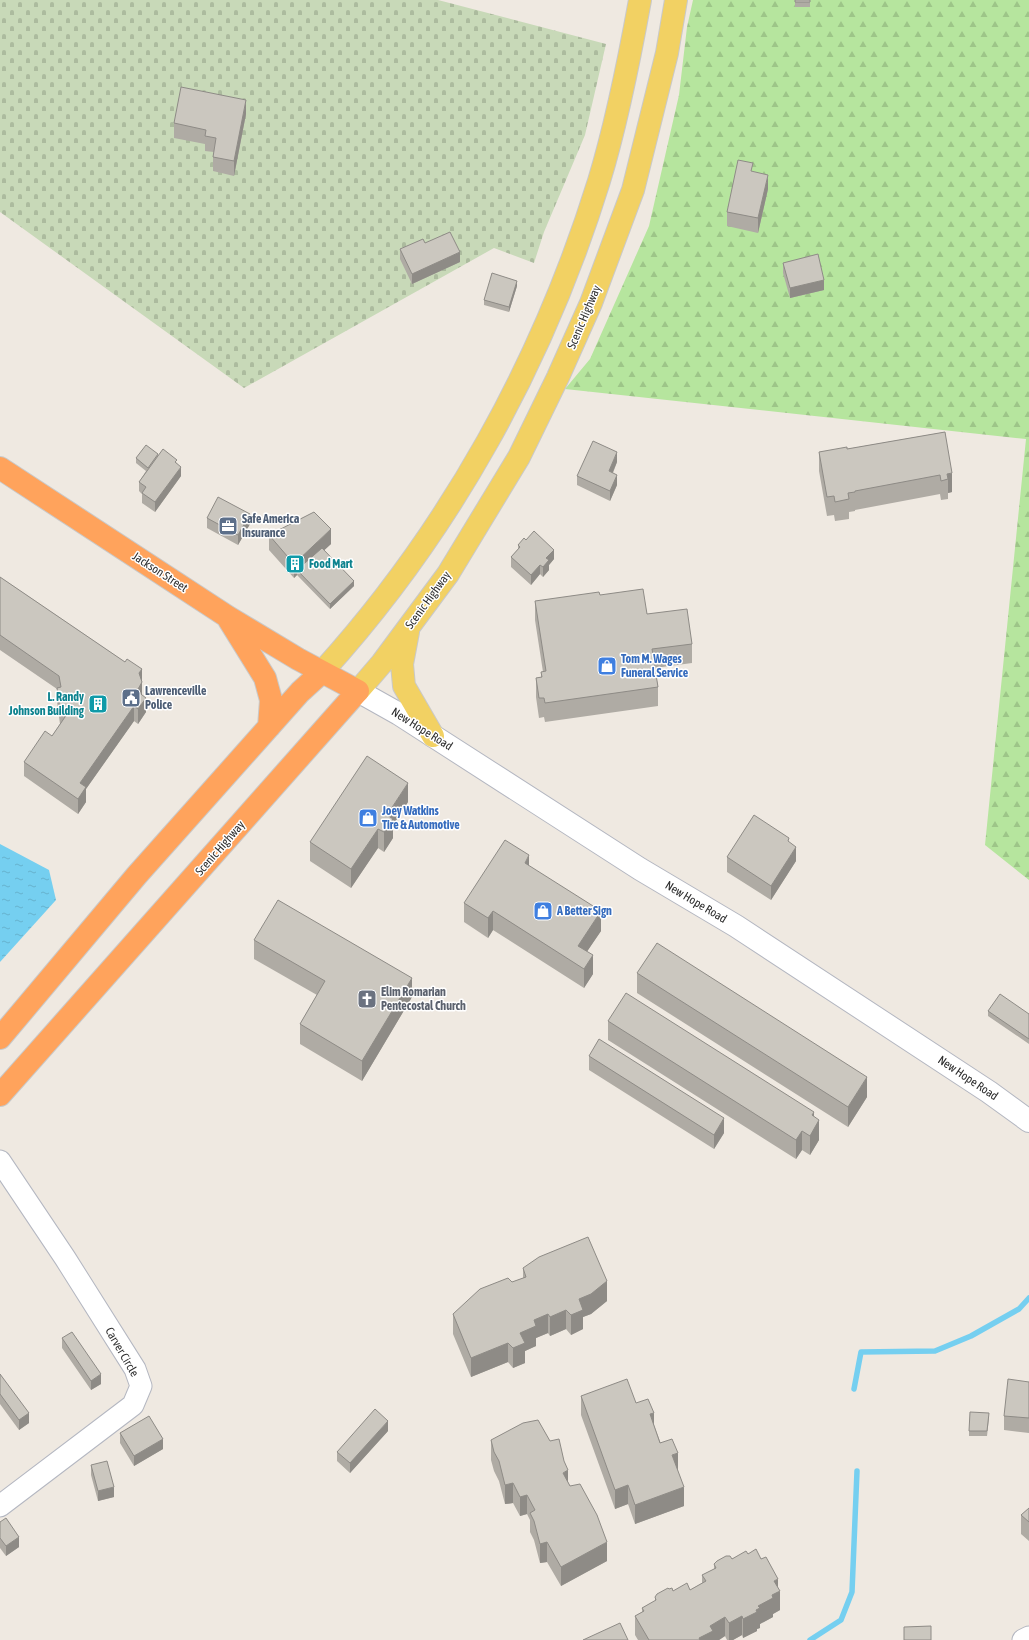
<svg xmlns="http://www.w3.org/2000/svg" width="1029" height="1640" font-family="'Asap Condensed',sans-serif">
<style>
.forest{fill:url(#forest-firs)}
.cemetery{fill:url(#cemetery-stones)}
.water{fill:url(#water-ripples)}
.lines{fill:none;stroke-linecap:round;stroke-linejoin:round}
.stream{stroke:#75cff0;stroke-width:5.5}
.street-casing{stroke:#b4b7c1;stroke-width:23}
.secondary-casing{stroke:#b4b7c1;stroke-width:24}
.primary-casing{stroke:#c9c9c9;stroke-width:24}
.highway-casing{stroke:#c9c9c9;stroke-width:24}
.street{stroke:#fff;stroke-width:21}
.secondary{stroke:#fff;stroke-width:22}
.primary{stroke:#f2d163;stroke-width:22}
.highway{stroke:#ffa35c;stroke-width:22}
.wall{fill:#afaba4}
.shaded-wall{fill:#8e8b86}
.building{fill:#cbc7bf;stroke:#8e8b86}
.labels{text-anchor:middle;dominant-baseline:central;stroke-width:3;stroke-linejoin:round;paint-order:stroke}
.street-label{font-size:12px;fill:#2e2e2e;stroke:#fff}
.service-label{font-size:12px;font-weight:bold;fill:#4e5e75;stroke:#fff;text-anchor:start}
.culture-label{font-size:12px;font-weight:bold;fill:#0d838f;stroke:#fff;text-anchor:start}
.shop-label{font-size:12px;font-weight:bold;fill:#366cbe;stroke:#fff;text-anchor:start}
.worship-label{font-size:12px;font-weight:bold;fill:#5b616d;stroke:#fff;text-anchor:start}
</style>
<defs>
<pattern id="forest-firs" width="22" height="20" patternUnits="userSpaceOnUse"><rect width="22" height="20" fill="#b6e59e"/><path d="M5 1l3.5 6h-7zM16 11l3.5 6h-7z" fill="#9dc588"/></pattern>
<pattern id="cemetery-stones" width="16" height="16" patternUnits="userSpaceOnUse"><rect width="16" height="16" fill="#c8d9b8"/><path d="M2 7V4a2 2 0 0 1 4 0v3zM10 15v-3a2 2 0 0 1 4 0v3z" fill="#acbb9e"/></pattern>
<pattern id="water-ripples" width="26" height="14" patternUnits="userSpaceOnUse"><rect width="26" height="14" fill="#75cff0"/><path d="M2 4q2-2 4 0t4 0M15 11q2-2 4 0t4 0" fill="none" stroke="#66b2ce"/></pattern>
</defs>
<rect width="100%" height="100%" fill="#efe9e1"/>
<!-- forest -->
<path class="forest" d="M 693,0 L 1029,0 L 1029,880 L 985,845 L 1026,439 L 565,389 L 590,359 L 649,226 L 679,95 L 687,27 Z"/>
<!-- cemetery -->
<path class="cemetery" d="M 0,0 L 438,0 L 606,44 L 585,135 L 544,232 L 534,263 L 494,248 L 244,388 L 0,212 Z"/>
<!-- water -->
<path class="water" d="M 0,844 L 49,870 L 56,900 L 0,962 Z"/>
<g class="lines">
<!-- stream -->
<path class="stream" d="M 854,1389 L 861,1352 L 935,1351 L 971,1336 L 1019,1309 L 1029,1298
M 810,1640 L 841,1620 L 852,1592 L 857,1471"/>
<!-- street casing -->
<g class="street-casing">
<path id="street" d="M 0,1161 L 65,1258 L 135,1369 L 141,1386 L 133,1405 L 0,1506
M 1023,1640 L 1029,1637"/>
</g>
<!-- secondary casing -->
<g class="secondary-casing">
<path id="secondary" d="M 358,691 L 399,714 L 640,869 L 736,926 L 989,1092 L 1029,1121"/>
</g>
<!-- primary casing -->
<g class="primary-casing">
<path id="primary" d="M 408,632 L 402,664 L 404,686 L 433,736
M 322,672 C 450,531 543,362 599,181 C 617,122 629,61 640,0
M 358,691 L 382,663 L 448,574 L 519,457 L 558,377 L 591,303 L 633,190 L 667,53 L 676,0"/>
</g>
<!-- highway casing -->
<g class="highway-casing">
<path id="highway" d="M 0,468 L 228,617 L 298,659 L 358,691 L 0,1095
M 229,620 L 265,678 L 271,700 L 269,727
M 0,1038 L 137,875 L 300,692 L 322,672"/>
</g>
<!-- street -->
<use href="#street" class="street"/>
<!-- secondary -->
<use href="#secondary" class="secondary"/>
<!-- primary -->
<use href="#primary" class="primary"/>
<!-- highway -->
<use href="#highway" class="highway"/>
</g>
<!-- wall -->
<path class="wall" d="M 795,0 L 810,0 L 810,7 L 795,7 Z
M 246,114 L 234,176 L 213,171 L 213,157 L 214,152 L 205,151 L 205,144 L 174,138 L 174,123 Z
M 753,172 L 768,189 L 758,233 L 727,226 L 727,212 Z
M 425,243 L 460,262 L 412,284 L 400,259 L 400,249 Z
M 783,263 L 824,290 L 790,298 L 783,273 Z
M 517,286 L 509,312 L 484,305 L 484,300 Z
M 945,432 L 952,492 L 948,493 L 948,499 L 941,500 L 940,494 L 855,510 L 855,511 L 849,512 L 849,519 L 835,521 L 834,515 L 827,516 L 819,471 L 819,452 L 847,449 Z
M 158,455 L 177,463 L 181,476 L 155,512 L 142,503 L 142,494 L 139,491 L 139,482 L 146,471 L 136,463 L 136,458 Z
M 617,462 L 613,473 L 617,485 L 610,501 L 577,485 L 577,476 Z
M 207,518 L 250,524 L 238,545 L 207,528 Z
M 269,535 L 331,544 L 324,550 L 354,586 L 330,609 L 297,575 L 294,578 L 269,550 Z
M 518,545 L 554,559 L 549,565 L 549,570 L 543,577 L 540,574 L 531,585 L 511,567 L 511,557 L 518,549 Z
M 0,577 L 125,662 L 142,669 L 142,695 L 146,712 L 138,724 L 134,721 L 86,789 L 86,802 L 78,814 L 24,776 L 24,762 L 52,736 L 60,724 L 57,702 L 57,689 L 0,650 Z
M 600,595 L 647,614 L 692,644 L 692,663 L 655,668 L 658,687 L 658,706 L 545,722 L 544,717 L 539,718 L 536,697 L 536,678 L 541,677 L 541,672 L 543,672 L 535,620 L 535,601 Z
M 408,802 L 393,825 L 393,838 L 384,852 L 378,848 L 351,888 L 310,861 L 310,842 Z
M 727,857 L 796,861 L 771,900 L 727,872 Z
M 529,866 L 601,931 L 587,951 L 593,974 L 584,988 L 493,930 L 488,938 L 464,922 L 464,903 Z
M 254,940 L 412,997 L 362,1081 L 300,1044 L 300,1024 L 317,995 L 254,959 Z
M 637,973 L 867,1097 L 848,1127 L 637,993 Z
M 988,1011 L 1029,1014 L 1029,1044 L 988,1016 Z
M 608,1021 L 814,1117 L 819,1140 L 810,1155 L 802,1150 L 796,1159 L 608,1040 Z
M 589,1056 L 724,1133 L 714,1149 L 589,1070 Z
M 523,1268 L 607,1301 L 591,1314 L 583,1317 L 583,1329 L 571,1335 L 566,1329 L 550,1336 L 548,1333 L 536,1338 L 536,1346 L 525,1351 L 525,1363 L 513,1368 L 508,1362 L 471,1377 L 453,1334 L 453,1314 L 512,1282 L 523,1278 Z
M 62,1338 L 101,1384 L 91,1390 L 62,1348 Z
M 0,1374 L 29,1423 L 19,1430 L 0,1404 Z
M 1029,1382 L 1029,1433 L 1004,1430 L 1004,1416 Z
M 581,1396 L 636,1403 L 654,1425 L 684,1506 L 635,1524 L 628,1504 L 615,1509 L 581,1415 Z
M 989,1418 L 987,1436 L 969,1436 L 969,1431 Z
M 388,1431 L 350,1473 L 337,1461 L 337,1452 Z
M 120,1433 L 163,1449 L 134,1466 L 120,1443 Z
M 491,1440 L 568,1482 L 607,1561 L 561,1586 L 547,1562 L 540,1563 L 534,1540 L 530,1532 L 530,1520 L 527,1514 L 520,1516 L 513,1503 L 505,1504 L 499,1481 L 494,1471 L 491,1460 Z
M 91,1465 L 114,1497 L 98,1501 L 91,1475 Z
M 1029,1508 L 1029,1541 L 1021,1534 L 1021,1515 Z
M 0,1522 L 19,1547 L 6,1556 L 0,1548 Z
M 748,1554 L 778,1588 L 780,1610 L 773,1614 L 773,1617 L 760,1624 L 760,1628 L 757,1629 L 757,1631 L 743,1638 L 742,1635 L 733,1640 L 727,1640 L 725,1636 L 719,1640 L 638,1640 L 635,1635 L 635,1616 L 642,1612 L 642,1608 L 655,1601 L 655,1597 L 669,1589 L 673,1591 L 690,1590 L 702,1583 L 702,1575 L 714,1569 L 714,1564 Z"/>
<!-- shaded-wall -->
<path class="shaded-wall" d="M 246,100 L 246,114 L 234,176 L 234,161 Z
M 768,175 L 768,189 L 758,233 L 758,218 Z
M 460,252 L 460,262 L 412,284 L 412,274 Z
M 824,280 L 824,290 L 790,298 L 790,288 Z
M 517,281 L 517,286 L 509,312 L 509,307 Z
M 617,452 L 617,462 L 609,481 L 609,471 Z
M 181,467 L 181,476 L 155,512 L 155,502 Z
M 952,473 L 952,492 L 948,493 L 948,479 L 947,474 Z
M 617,475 L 617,485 L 610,501 L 610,491 Z
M 250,514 L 250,524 L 238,545 L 238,535 Z
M 331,529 L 331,544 L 300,573 L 297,570 L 297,575 L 294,578 L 294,564 Z
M 554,550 L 554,559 L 549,565 L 549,570 L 543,577 L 543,567 L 546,558 Z
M 540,565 L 540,574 L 531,585 L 531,575 Z
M 354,581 L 354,586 L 330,609 L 330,604 Z
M 142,669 L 142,697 L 137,691 L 139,673 Z
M 146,698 L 146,712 L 138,724 L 138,709 Z
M 134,706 L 134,721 L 86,789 L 86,802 L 78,814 L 78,799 L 80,783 Z
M 408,783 L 408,802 L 393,825 L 393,838 L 384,852 L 384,832 L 387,815 Z
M 378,829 L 378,848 L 351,888 L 351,869 Z
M 796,847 L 796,861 L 771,900 L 771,886 Z
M 529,855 L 529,875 L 525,863 Z
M 493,911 L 493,930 L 488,938 L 488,918 Z
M 601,911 L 601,931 L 578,965 L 578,946 Z
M 593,955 L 593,974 L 584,988 L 584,969 Z
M 412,978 L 412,997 L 362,1081 L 362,1061 Z
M 867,1077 L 867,1097 L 848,1127 L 848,1107 Z
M 814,1112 L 814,1128 L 819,1120 L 819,1140 L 810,1155 L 810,1136 L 812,1115 Z
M 724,1118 L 724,1133 L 714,1149 L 714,1135 Z
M 802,1131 L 802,1150 L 796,1159 L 796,1140 Z
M 607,1281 L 607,1301 L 591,1314 L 583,1317 L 583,1329 L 571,1335 L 571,1315 L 579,1299 Z
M 566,1310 L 566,1329 L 550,1336 L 550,1317 Z
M 548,1314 L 548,1333 L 536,1338 L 536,1346 L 525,1351 L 525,1363 L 513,1368 L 513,1348 L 520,1333 L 534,1320 Z
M 508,1343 L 508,1362 L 471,1377 L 471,1358 Z
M 101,1374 L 101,1384 L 91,1390 L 91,1381 Z
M 29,1413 L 29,1423 L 19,1430 L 19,1420 Z
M 654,1413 L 654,1432 L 650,1414 Z
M 388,1421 L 388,1431 L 350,1473 L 350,1463 Z
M 163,1439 L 163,1449 L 134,1466 L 134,1456 Z
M 678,1453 L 678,1473 L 672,1455 Z
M 568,1470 L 568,1489 L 563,1473 Z
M 513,1483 L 513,1503 L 505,1504 L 505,1485 Z
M 628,1485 L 628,1504 L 615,1509 L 615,1490 Z
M 114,1487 L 114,1497 L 98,1501 L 98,1491 Z
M 684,1487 L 684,1506 L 635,1524 L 635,1505 Z
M 527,1495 L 527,1514 L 520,1516 L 520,1497 Z
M 19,1537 L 19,1547 L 6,1556 L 6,1546 Z
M 547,1542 L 547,1562 L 540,1563 L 540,1544 Z
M 607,1542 L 607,1561 L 561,1586 L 561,1567 Z
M 778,1579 L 778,1592 L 780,1591 L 780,1610 L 773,1614 L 773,1617 L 760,1624 L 760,1628 L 757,1629 L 757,1631 L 743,1638 L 743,1619 L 758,1606 L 772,1595 L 774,1581 Z
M 742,1616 L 742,1635 L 733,1640 L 729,1640 L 729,1623 Z
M 725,1617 L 725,1636 L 719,1640 L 699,1640 L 699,1638 L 710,1626 Z"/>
<!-- building -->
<path class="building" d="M 795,0 L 810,0 L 810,2 L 795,2 Z
M 181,87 L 246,100 L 234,161 L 213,157 L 216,138 L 205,136 L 206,130 L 174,123 Z
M 738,160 L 753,163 L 751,171 L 768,175 L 758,218 L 727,212 Z
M 450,232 L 460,252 L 412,274 L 400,249 L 423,239 L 425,243 Z
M 818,254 L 824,280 L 790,288 L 783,263 Z
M 492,273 L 517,281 L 509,307 L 484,300 Z
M 945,432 L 952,473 L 947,474 L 948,479 L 941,481 L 940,475 L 855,491 L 855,492 L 848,493 L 849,499 L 835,502 L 834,496 L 827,497 L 819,452 L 847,447 L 847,449 Z
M 593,441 L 617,452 L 609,471 L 617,475 L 610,491 L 577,476 Z
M 146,445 L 158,454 L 148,468 L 136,458 Z
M 163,449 L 177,460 L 175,462 L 181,467 L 155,502 L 142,493 L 146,487 L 139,482 Z
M 218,497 L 250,514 L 238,535 L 207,518 Z
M 314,512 L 331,529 L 294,564 L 269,535 Z
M 534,531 L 554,550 L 546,558 L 549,560 L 543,567 L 540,565 L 531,575 L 511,557 L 520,547 L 518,545 L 524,538 L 526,540 Z
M 322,548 L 354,581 L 330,604 L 297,570 Z
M 0,577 L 125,662 L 127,659 L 142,669 L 139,673 L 142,682 L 137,691 L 146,698 L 138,709 L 134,706 L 80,783 L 86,787 L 78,799 L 24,762 L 45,731 L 52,736 L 65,717 L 64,709 L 60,710 L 57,688 L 61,687 L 59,676 L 0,635 Z
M 643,589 L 647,614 L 687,609 L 692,644 L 652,649 L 658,687 L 545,703 L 544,698 L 539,698 L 536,678 L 542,677 L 541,672 L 546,671 L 535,601 L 599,592 L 600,595 Z
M 367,756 L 408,783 L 387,815 L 393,819 L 384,832 L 378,829 L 351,869 L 310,842 Z
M 754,815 L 789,838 L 788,841 L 796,847 L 771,886 L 727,857 Z
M 505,840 L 529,855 L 525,863 L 601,911 L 578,946 L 593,955 L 584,969 L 493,911 L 488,918 L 464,903 Z
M 278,900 L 412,978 L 362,1061 L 300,1024 L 325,981 L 254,940 Z
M 657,943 L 867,1077 L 848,1107 L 637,973 Z
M 626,993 L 814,1112 L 812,1115 L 819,1120 L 810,1136 L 802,1131 L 796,1140 L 608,1021 Z
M 1000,994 L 1029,1014 L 1029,1039 L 988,1011 Z
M 599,1039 L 724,1118 L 714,1135 L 589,1056 Z
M 588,1237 L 607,1281 L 591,1294 L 579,1299 L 583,1310 L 571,1315 L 566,1310 L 550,1317 L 548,1314 L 534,1320 L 536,1326 L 520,1333 L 525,1343 L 513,1348 L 508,1343 L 471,1358 L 453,1314 L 480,1289 L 508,1278 L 512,1282 L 526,1277 L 523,1268 L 539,1257 Z
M 72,1332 L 101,1374 L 91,1381 L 62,1338 Z
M 0,1374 L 29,1413 L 19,1420 L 0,1394 Z
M 627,1379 L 636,1403 L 648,1399 L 654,1413 L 650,1414 L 660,1443 L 672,1439 L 678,1453 L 672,1455 L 684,1487 L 635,1505 L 628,1485 L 615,1490 L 581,1396 Z
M 1008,1379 L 1029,1382 L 1029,1418 L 1004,1416 Z
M 375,1409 L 388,1421 L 350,1463 L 337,1452 Z
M 970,1412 L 989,1413 L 987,1431 L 969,1431 Z
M 149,1416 L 163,1439 L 134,1456 L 120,1433 Z
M 538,1420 L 550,1441 L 559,1439 L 564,1461 L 568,1470 L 563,1473 L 570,1486 L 580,1484 L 597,1515 L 607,1542 L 561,1567 L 547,1542 L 540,1544 L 534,1521 L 530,1513 L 535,1510 L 527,1495 L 520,1497 L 513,1483 L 505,1485 L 499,1461 L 494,1452 L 491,1440 L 523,1423 Z
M 107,1461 L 114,1487 L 98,1491 L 91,1465 Z
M 1029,1508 L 1029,1522 L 1021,1515 Z
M 6,1518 L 19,1537 L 6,1546 L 0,1538 L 0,1522 Z
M 756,1549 L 761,1559 L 766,1557 L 778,1579 L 774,1581 L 780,1591 L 772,1595 L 773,1598 L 758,1606 L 760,1608 L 756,1610 L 757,1612 L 743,1619 L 742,1616 L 729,1623 L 725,1617 L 710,1626 L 713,1631 L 699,1638 L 700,1640 L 649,1640 L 635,1616 L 644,1611 L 642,1608 L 656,1600 L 655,1597 L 657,1594 L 668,1588 L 669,1589 L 672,1588 L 673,1591 L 687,1583 L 690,1590 L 706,1581 L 702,1575 L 716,1568 L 714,1564 L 717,1561 L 726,1556 L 730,1556 L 732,1559 L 746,1551 L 748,1554 Z
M 620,1623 L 628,1640 L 583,1640 Z
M 931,1626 L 931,1640 L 904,1640 L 904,1627 Z"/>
<!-- icons -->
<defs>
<g id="office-square" transform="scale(1)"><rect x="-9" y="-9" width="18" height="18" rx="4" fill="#5c6f8a" stroke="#fff"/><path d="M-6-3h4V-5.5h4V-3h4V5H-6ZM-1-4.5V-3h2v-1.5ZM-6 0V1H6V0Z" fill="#fff"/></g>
<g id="building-square" transform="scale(1)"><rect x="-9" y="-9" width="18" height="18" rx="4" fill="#0f9aa8" stroke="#fff"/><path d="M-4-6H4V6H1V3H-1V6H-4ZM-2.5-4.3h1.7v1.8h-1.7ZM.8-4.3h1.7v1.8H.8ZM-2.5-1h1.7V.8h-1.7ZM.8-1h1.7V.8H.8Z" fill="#fff"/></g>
<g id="shop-square" transform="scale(1)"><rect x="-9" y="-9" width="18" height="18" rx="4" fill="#3f7fe0" stroke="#fff"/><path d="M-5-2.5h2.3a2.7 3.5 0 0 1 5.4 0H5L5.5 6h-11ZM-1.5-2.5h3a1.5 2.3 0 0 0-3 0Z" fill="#fff"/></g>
<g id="civic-square" transform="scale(1)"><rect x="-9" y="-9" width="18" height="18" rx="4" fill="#5c6f8a" stroke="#fff"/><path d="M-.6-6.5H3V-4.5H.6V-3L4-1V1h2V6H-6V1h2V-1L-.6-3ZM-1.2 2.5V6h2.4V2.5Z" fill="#fff"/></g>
<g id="church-square" transform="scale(1)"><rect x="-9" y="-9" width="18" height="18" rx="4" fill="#6b7280" stroke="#fff"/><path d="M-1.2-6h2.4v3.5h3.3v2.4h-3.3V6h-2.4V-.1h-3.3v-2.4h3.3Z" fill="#fff"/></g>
</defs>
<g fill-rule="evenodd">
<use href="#office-square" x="228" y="526"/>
<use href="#building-square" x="295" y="564"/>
<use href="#shop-square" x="607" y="666"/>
<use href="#civic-square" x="131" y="698"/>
<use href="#building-square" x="98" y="704"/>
<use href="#shop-square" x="368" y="818"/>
<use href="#shop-square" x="543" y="911"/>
<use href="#church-square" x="367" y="999"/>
</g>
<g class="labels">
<!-- street labels -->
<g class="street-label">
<text transform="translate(584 317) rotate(-67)">Scenic Highway</text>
<text transform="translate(160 572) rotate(33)">Jackson Street</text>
<text transform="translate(428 600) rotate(-54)">Scenic Highway</text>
<text transform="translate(422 729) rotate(32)">New Hope Road</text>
<text transform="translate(220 848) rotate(-49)">Scenic Highway</text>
<text transform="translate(696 902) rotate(31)">New Hope Road</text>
<text transform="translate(968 1078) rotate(34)">New Hope Road</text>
<text transform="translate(122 1352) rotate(60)">Carver Circle</text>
</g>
<!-- service labels -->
<g class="service-label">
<text x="242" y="519">Safe America<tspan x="242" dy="14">Insurance</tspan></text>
<text x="145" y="691">Lawrenceville<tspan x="145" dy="14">Police</tspan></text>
</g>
<!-- culture labels -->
<g class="culture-label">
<text x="309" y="564">Food Mart</text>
<text x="84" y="697" text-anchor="end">L. Randy<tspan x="84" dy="14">Johnson Building</tspan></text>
</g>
<!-- shop labels -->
<g class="shop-label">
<text x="621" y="659">Tom M. Wages<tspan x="621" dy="14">Funeral Service</tspan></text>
<text x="382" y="811">Joey Watkins<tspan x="382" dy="14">Tire &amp; Automotive</tspan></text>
<text x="557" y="911">A Better Sign</text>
</g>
<!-- worship labels -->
<g class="worship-label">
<text x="381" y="992">Elim Romarian<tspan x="381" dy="14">Pentecostal Church</tspan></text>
</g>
</g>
</svg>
